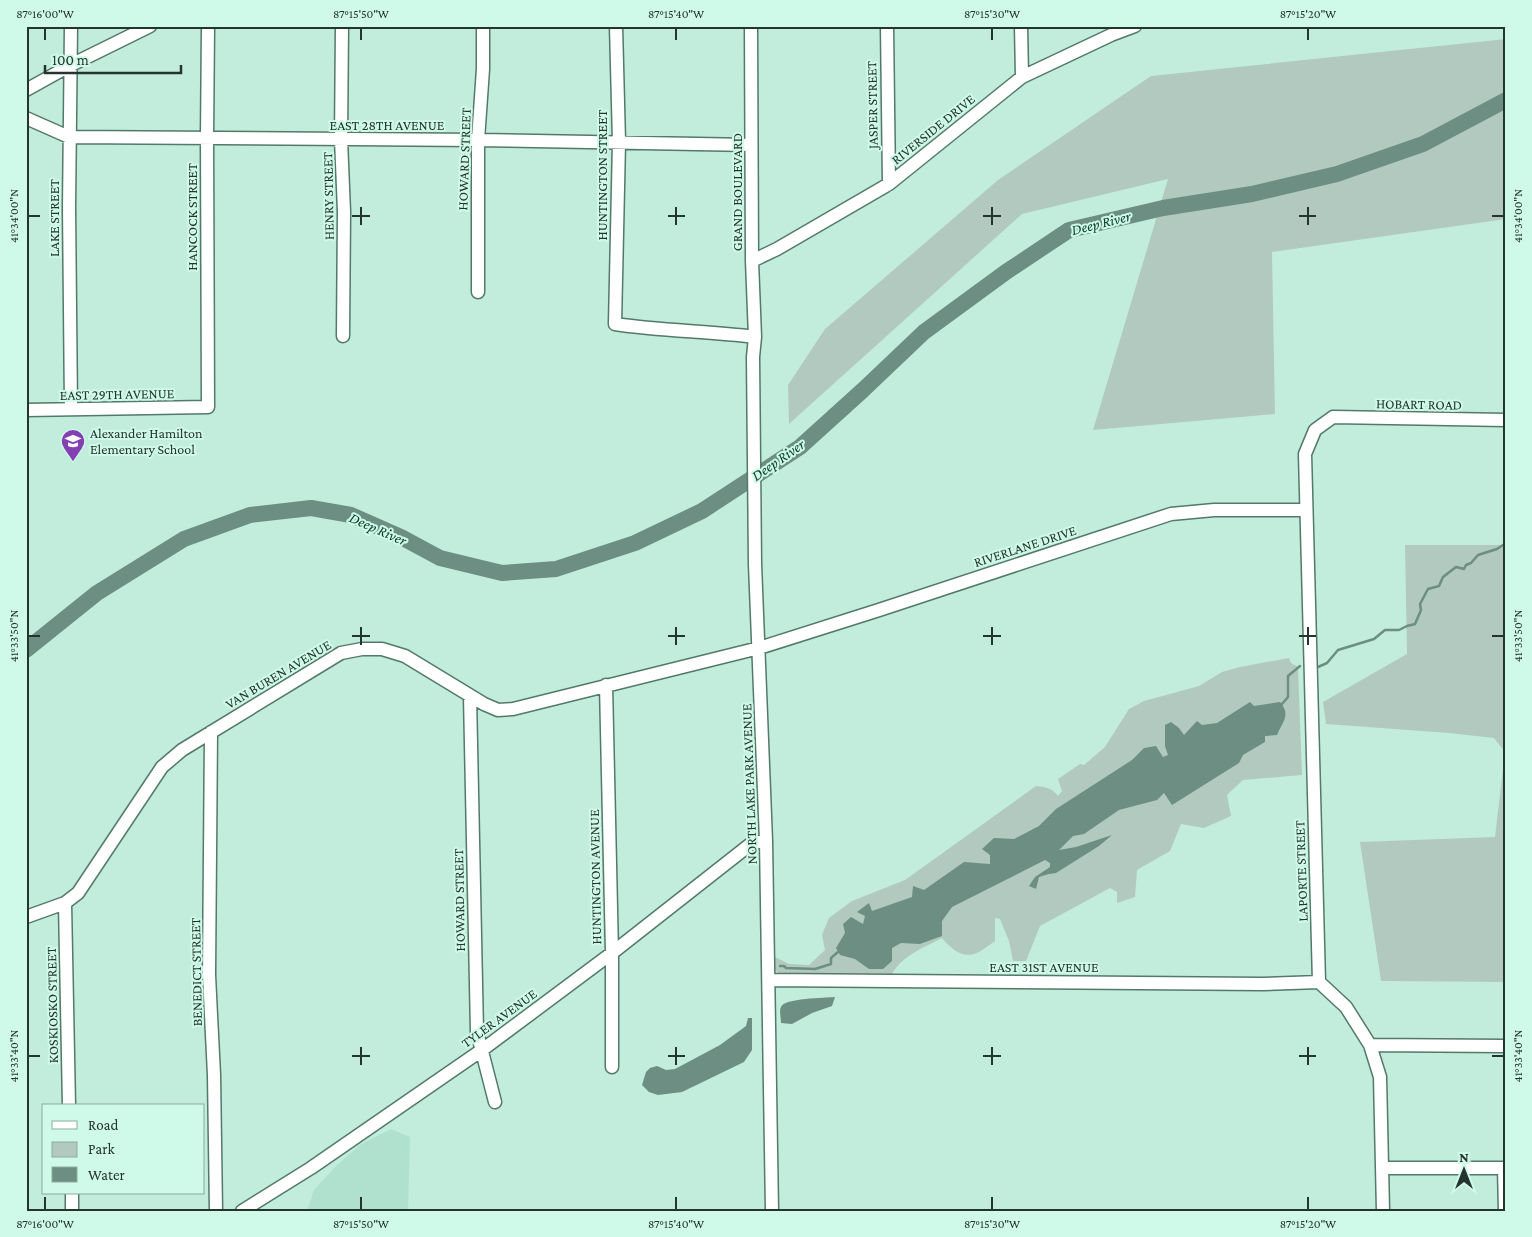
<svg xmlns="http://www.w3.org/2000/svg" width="1532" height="1237" font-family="'Crimson Pro',serif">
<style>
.built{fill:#afe1ce}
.green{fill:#b2c9c0}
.water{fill:#6d8e82}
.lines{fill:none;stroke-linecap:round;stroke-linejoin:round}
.stream{stroke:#6d8e82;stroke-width:2.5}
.river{stroke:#6d8e82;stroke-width:16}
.minor-casing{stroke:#52796a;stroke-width:15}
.minor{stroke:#fff;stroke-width:12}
.ticks{fill:none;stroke:#24342e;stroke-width:2}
.labels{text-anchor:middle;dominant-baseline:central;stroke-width:4;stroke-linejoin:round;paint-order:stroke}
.street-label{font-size:14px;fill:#24342e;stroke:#cffae9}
.poi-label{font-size:14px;fill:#24342e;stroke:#cffae9;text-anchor:start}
.water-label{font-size:15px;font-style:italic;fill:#083a2c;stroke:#cffae9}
.neatline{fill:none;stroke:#24342e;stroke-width:2}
.ticks-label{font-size:12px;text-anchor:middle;fill:#24342e}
</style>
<rect width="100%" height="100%" fill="#c2eddc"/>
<!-- built -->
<path class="built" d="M 391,1129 L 410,1137 L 408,1211 L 307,1211 L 314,1190 L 336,1166 L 360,1145 Z"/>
<!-- green -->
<path class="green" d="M 1506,39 L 1506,219 L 1272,252 L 1275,414 L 1093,430 L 1168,179 L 1022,214 L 789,424 L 788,385 L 825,329 L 998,180 L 1151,76 Z
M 1405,545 L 1506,545 L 1506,982 L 1381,981 L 1360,842 L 1495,837 L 1505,752 L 1494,738 L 1449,733 L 1326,724 L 1323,702 L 1407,654 Z
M 1289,658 L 1291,663 L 1298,667 L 1302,775 L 1243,780 L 1227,795 L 1231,816 L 1204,828 L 1181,824 L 1170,851 L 1137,870 L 1135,897 L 1117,903 L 1117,892 L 1110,888 L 1040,926 L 1026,961 L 1013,961 L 1009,941 L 1000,919 L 995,918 L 995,941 C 989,945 981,952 974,954 C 960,958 950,947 942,938 C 923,948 903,955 892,974 L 778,973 L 773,967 L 771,955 L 789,964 L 809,965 L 825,950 L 822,935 L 829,918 L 852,901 L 905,880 L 1036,786 C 1046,787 1052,788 1058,796 L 1062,791 L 1058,779 L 1080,764 L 1084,765 L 1105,747 L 1129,709 L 1144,701 L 1199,686 L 1222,672 L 1240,667 Z"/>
<!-- water -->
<path class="water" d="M 1250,702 L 1254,706 L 1280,702 C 1291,715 1283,721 1277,735 L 1265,736 L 1265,742 L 1243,755 L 1239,763 L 1172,805 L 1164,793 L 1157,800 L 1119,810 L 1084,834 L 1073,836 L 1059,850 L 1076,847 L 1112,835 L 1099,846 L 1056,873 L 1049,874 L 1039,877 L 1036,889 L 1029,886 L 1035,877 L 1050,867 L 1050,863 L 1045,860 L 952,907 L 942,921 L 942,936 L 920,944 L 901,943 L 892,948 L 892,961 L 883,969 L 869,969 L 855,959 L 840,955 L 836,948 L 845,933 L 843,924 L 851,917 L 863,924 L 865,916 L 857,912 L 869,903 L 872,911 L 912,897 L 913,886 L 924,890 L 964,862 L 990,864 L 990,855 L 982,849 L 994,838 L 1014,839 L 1039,826 L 1056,809 L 1132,760 L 1144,748 L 1156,746 L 1163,757 L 1168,755 L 1165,746 L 1165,725 L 1171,722 L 1179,728 L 1184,735 L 1197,721 L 1202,725 L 1217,723 Z
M 835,997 L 832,1006 L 812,1013 L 792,1024 L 781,1023 C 781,1018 779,1011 781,1007 C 784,998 825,998 835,997 Z
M 748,1018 L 752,1018 L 752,1050 L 744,1062 L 682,1092 L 658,1095 L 649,1092 L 642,1085 L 646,1072 L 650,1068 L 657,1066 L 666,1070 L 675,1069 L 720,1045 L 746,1026 Z"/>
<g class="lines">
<!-- stream -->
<path class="stream" d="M 1318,667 L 1327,663 L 1338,650 L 1374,639 L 1385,630 L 1399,630 L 1407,626 L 1415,624 L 1421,610 L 1420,604 L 1428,589 L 1439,586 L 1443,577 L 1456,567 L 1464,569 L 1466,565 L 1471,563 L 1478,555 L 1497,549 L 1506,543
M 1282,704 L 1288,697 L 1288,676 L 1300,666
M 780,966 L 784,966 L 786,968 L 815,969 L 831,964 L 831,958 L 838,952"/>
<!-- river -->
<path class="river" d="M 26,650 L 97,593 L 184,539 L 250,515 L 311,508 L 351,515 L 401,537 L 440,558 L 502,573 L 556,569 L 635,543 L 702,511 L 800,447 L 863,390 L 924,332 L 1006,272 L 1069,230 L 1163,208 L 1252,194 L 1337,174 L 1423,144 L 1506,100"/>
<!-- minor casing -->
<g class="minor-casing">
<path id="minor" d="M 342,26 L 341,139 L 344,212 L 343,336
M 616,26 L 619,142 L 615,324 C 661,331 708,331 755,337
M 751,26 L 752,261 L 755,337 L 753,357 L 755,564 L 766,841 L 772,1211
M 887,26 L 889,184
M 1021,26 L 1022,77
M 26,90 L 71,65 L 150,26
M 26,118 L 69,137 L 478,140 L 751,145
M 752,261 L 777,249 L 889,184 L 1022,77 L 1111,35 L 1135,26
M 478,292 L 478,140 L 483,69 L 483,26
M 71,409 L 69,207 L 71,26
M 26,410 L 208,407 L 207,138 L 208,26
M 606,685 L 612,953 L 612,1067
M 470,696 L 477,1032 L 495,1102
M 211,732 L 209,975 L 214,1075 L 216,1211
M 65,903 L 69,1106
M 26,917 L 65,903 L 78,893 L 162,767 L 182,750 L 341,653 L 362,649 L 382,649 L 405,656 L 484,704 L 498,710 L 513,709 L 759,648 L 879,610 L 1171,514 L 1214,510 L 1306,510
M 769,980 L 1263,984 L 1319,982
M 1370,1045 L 1506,1046
M 1383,1168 L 1506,1168
M 1504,1168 L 1505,1211
M 72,1193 L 72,1211
M 242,1211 L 311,1168 L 482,1050 L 612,953 L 752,843 L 766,841
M 1383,1211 L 1380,1077 L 1370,1045 L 1346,1007 L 1319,982 L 1305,454 L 1315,430 L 1333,417 L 1506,420"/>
</g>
<!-- minor -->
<use href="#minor" class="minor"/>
</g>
<!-- ticks -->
<path class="ticks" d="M 45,28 L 45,40M 361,28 L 361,40M 676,28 L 676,40M 992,28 L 992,40M 1308,28 L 1308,40M 361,207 L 361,225M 676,207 L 676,225M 992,207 L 992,225M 1308,207 L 1308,225M 28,216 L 40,216M 352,216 L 370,216M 668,216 L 685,216M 983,216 L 1001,216M 1299,216 L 1316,216M 1492,216 L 1504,216M 361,627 L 361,645M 676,627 L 676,645M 992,627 L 992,645M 1308,627 L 1308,645M 28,636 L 40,636M 352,636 L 370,636M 668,636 L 685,636M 983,636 L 1001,636M 1299,636 L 1316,636M 1492,636 L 1504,636M 361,1047 L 361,1065M 676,1047 L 676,1065M 992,1047 L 992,1065M 1308,1047 L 1308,1065M 28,1056 L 40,1056M 352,1056 L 370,1056M 668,1056 L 685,1056M 983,1056 L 1001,1056M 1299,1056 L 1316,1056M 1492,1056 L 1504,1056M 45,1197 L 45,1210M 361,1197 L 361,1210M 676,1197 L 676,1210M 992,1197 L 992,1210M 1308,1197 L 1308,1210"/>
<!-- icons -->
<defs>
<g id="school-pin" transform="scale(1.25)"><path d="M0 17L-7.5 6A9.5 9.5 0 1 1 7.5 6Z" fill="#843fb2" stroke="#cffae9"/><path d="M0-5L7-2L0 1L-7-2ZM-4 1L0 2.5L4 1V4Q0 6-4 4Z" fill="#fff"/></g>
</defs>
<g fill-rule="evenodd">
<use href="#school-pin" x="73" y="441"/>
</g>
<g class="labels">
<!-- street labels -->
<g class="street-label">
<text transform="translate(872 105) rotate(-91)">JASPER STREET</text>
<text x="387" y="125">EAST 28TH AVENUE</text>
<text transform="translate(933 129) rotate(-39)">RIVERSIDE DRIVE</text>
<text transform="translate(464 159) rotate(-88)">HOWARD STREET</text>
<text transform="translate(602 175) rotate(-90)">HUNTINGTON STREET</text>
<text transform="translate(737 192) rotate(-90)">GRAND BOULEVARD</text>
<text transform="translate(328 196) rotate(-91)">HENRY STREET</text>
<text transform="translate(192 217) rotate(-90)">HANCOCK STREET</text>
<text transform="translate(54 218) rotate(-90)">LAKE STREET</text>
<text transform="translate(117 394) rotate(-1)">EAST 29TH AVENUE</text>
<text transform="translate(1419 404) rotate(1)">HOBART ROAD</text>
<text transform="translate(1025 546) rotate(-18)">RIVERLANE DRIVE</text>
<text transform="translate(278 674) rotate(-31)">VAN BUREN AVENUE</text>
<text transform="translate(749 784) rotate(-92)">NORTH LAKE PARK AVENUE</text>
<text transform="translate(1301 871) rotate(-92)">LAPORTE STREET</text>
<text transform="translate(595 877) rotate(-91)">HUNTINGTON AVENUE</text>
<text transform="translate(459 900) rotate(-91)">HOWARD STREET</text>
<text x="1044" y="967">EAST 31ST AVENUE</text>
<text transform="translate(196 972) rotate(-91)">BENEDICT STREET</text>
<text transform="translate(52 1005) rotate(-91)">KOSKIOSKO STREET</text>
<text transform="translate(499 1018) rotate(-36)">TYLER AVENUE</text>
</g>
<!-- poi labels -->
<g class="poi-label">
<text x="90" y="433">Alexander Hamilton<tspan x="90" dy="16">Elementary School</tspan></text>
</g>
<!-- water labels -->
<g class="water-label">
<text transform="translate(1101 223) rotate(-14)">Deep River</text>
<text transform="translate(778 460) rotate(-35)">Deep River</text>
<text transform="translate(378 529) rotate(24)">Deep River</text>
</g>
</g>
<!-- border -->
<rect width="1532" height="1237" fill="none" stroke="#cffae9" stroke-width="55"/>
<!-- legend -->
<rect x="42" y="1104" width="162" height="90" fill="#cffae9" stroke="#8bab9e"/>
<rect x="52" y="1121" width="25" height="8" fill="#ffffff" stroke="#8bab9e"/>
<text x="88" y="1130" font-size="15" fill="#24342e">Road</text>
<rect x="52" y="1142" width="25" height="15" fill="#b2c9c0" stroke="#8bab9e"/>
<text x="88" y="1154" font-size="15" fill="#24342e">Park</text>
<rect x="52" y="1167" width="25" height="15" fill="#6d8e82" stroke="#8bab9e"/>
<text x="88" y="1180" font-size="15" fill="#24342e">Water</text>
<!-- north arrow -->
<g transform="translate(1464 1170)" stroke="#cffae9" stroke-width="4" paint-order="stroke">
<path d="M0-4L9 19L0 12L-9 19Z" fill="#24342e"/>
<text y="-8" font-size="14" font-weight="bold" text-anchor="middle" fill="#24342e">N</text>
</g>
<!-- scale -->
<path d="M45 65v8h136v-8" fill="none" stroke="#24342e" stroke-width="2.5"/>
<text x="52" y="65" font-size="15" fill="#24342e" stroke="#cffae9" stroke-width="4" paint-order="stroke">100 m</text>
<rect x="28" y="28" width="1476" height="1182" class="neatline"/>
<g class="ticks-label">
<text x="45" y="18">87°16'00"W</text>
<text x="361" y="18">87°15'50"W</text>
<text x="676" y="18">87°15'40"W</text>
<text x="992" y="18">87°15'30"W</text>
<text x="1308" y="18">87°15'20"W</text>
<text transform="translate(14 216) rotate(-90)" y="4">41°34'00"N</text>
<text transform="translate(1518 216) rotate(-90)" y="4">41°34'00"N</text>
<text transform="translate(14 636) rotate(-90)" y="4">41°33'50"N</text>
<text transform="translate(1518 636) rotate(-90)" y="4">41°33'50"N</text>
<text transform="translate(14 1056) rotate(-90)" y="4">41°33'40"N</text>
<text transform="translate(1518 1056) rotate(-90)" y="4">41°33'40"N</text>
<text x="45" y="1228">87°16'00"W</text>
<text x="361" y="1228">87°15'50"W</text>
<text x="676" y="1228">87°15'40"W</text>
<text x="992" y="1228">87°15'30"W</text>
<text x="1308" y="1228">87°15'20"W</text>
</g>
</svg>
